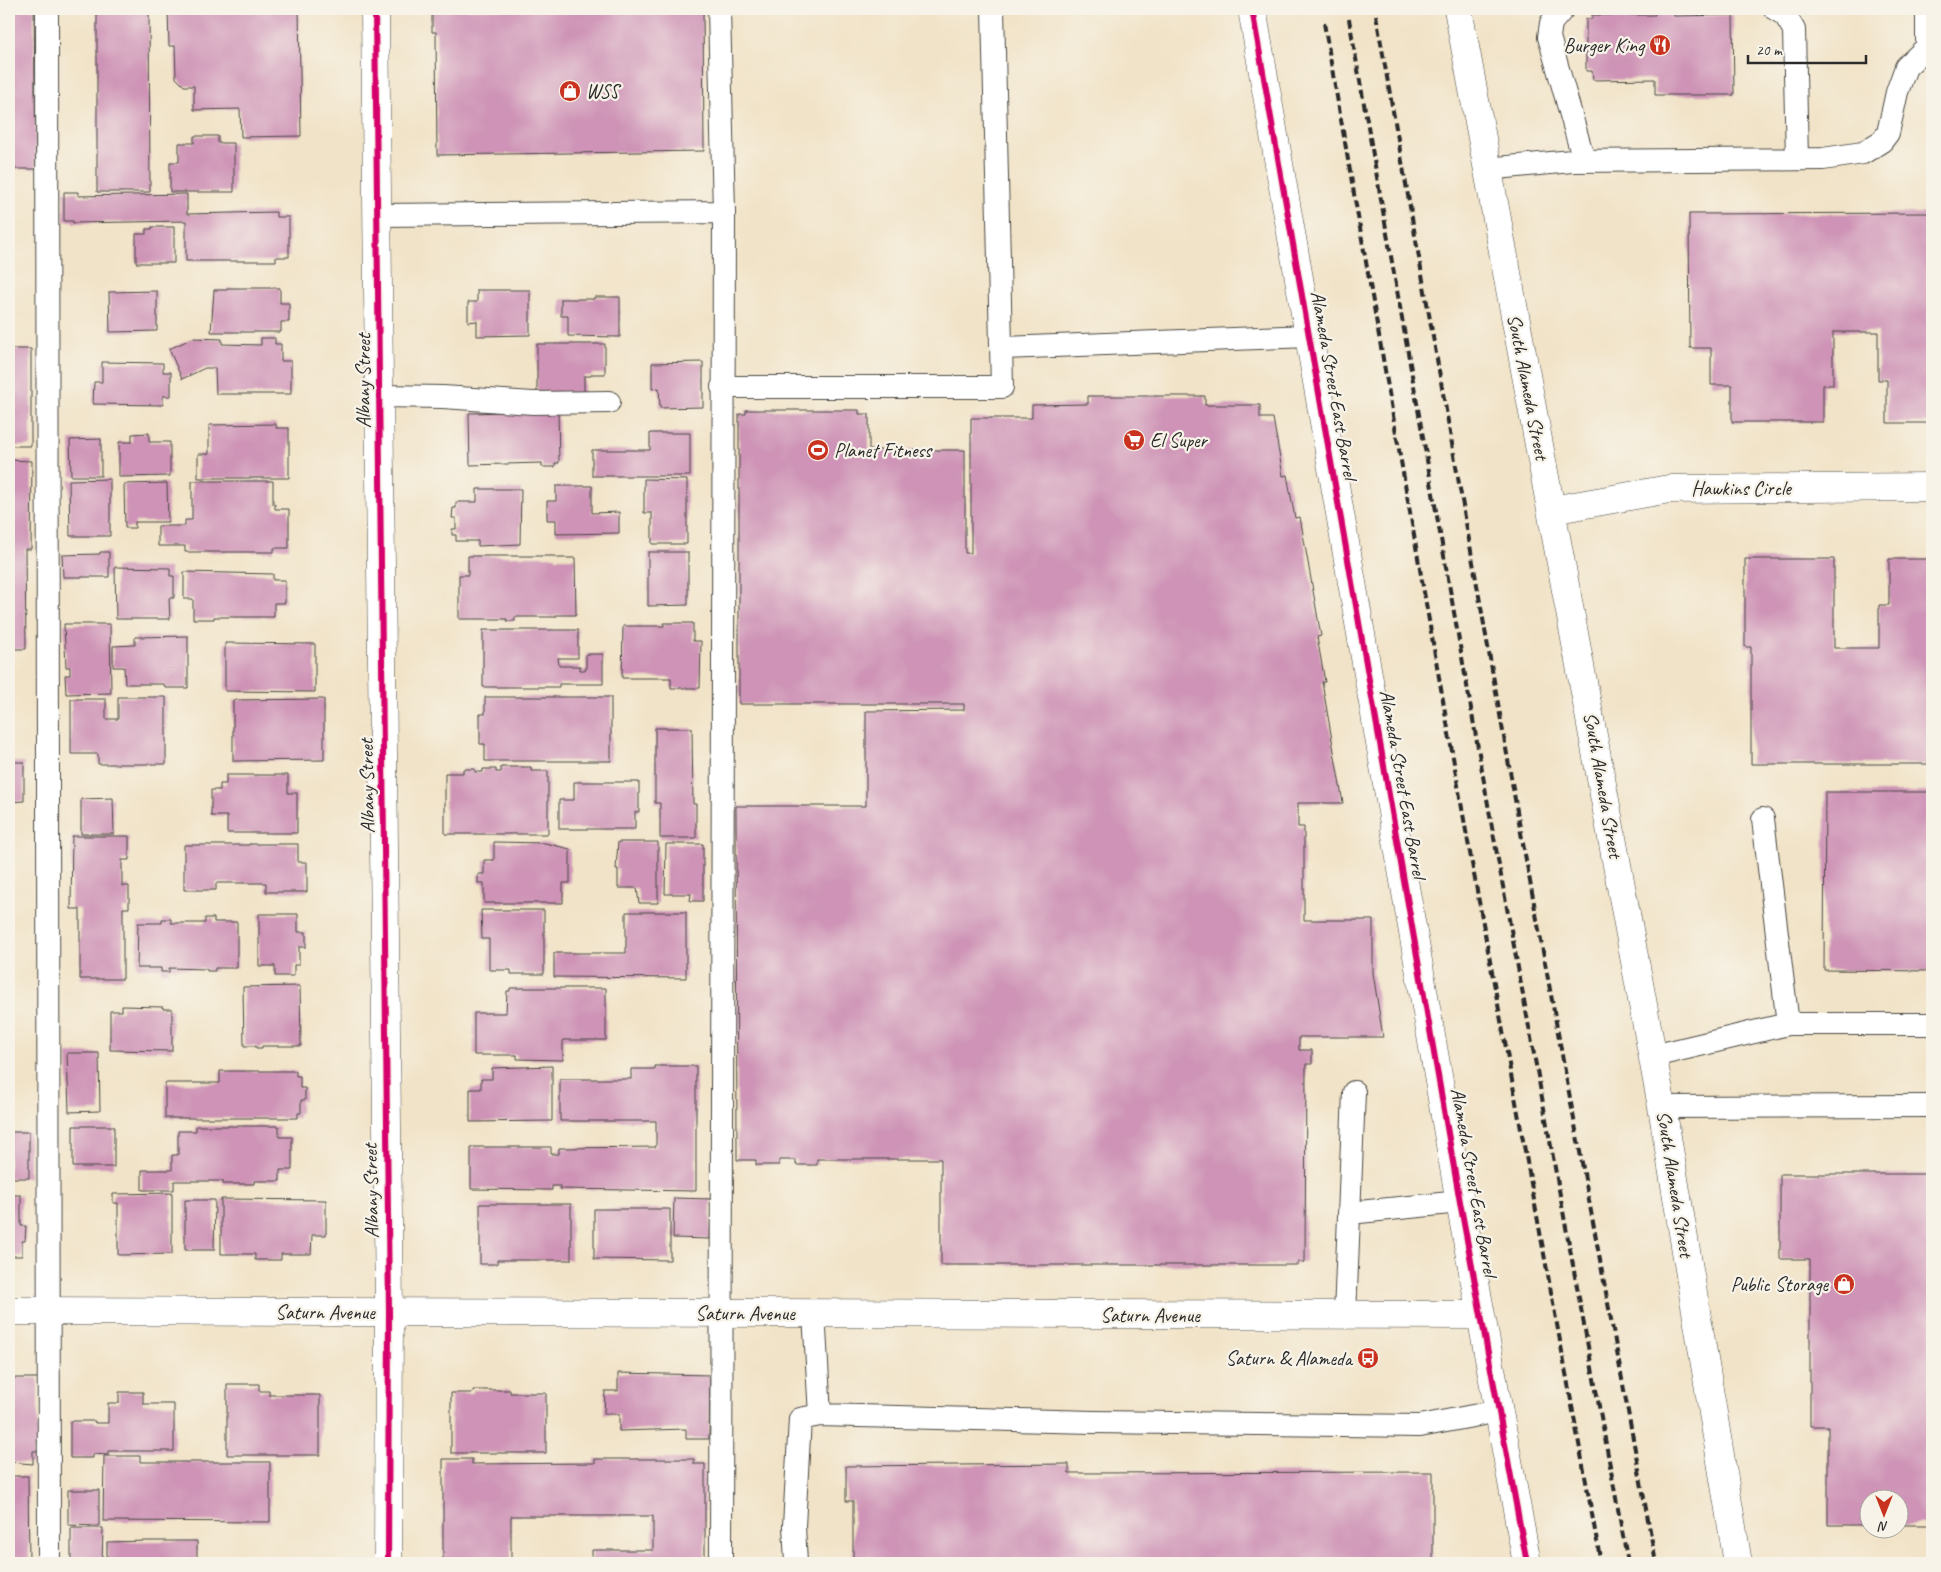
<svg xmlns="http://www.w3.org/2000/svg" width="1941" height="1572" font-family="Caveat,sans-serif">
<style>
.building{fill:#ce93b6}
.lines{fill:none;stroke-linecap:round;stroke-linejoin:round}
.lane-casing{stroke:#494742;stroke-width:24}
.street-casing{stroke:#494742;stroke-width:29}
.secondary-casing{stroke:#494742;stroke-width:29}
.primary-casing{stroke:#494742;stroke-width:29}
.lane{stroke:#fff;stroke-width:22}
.street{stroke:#fff;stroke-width:28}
.secondary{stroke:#fff;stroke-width:28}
.primary{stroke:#fff;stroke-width:28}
.rail{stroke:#2b2b2b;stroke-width:4;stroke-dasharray:8 4;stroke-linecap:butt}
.cycleway-casing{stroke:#f7f3e8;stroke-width:9}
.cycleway{stroke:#d6006c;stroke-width:6}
.labels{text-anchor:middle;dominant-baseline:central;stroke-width:4.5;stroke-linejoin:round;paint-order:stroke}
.poi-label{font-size:20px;fill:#2b2b2b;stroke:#f7f3e8;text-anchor:end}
.street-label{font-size:20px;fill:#2b2b2b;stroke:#f7f3e8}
</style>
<rect width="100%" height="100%" fill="#f7f3e8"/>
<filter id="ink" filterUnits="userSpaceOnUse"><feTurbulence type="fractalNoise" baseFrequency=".02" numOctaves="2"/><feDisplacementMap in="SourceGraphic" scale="10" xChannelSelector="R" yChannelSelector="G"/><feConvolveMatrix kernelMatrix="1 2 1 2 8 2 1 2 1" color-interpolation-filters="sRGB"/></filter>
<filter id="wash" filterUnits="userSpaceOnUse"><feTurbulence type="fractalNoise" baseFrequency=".0096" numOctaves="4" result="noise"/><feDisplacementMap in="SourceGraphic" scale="20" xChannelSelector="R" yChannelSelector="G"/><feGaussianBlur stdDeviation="1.12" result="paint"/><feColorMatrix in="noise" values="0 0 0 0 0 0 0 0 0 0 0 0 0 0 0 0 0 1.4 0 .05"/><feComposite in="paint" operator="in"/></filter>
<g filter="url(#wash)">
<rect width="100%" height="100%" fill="#f1e3c7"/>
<g id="blocks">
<!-- building -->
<path class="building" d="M 9,9 L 34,9 L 36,169 L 9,169 Z
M 97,9 L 149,9 L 150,192 L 97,192 Z
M 168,9 L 299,9 L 301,136 L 241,137 L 240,109 L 194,110 L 194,86 L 184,86 L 176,78 L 175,46 L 169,46 Z
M 434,9 L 703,9 L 704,151 L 437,155 L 436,32 L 432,32 L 432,16 Z
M 1674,11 L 1674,16 L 1733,15 L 1734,95 L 1655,95 L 1655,79 L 1593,80 L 1592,71 L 1586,71 L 1586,19 L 1592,19 L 1592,15 L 1655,15 L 1655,12 Z
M 194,136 L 218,136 L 218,143 L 234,143 L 234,192 L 170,192 L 170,162 L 179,162 L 179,143 L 194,143 Z
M 64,192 L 78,192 L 78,196 L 187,194 L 187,214 L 276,212 L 276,217 L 289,217 L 289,257 L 276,257 L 276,261 L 186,261 L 186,221 L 73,223 L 73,221 L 64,221 Z
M 1932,213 L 1932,423 L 1887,423 L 1887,380 L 1878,380 L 1878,332 L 1833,332 L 1833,385 L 1823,385 L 1823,422 L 1732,422 L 1732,385 L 1711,385 L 1711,348 L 1690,348 L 1689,214 Z
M 152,227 L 174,227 L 174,263 L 136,263 L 136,234 L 146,234 L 146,229 L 152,229 Z
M 227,288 L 280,288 L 280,303 L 289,303 L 289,322 L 281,322 L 281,332 L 211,332 L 214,290 L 227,290 Z
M 477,290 L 530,290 L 530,335 L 477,336 L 477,321 L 468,322 L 468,302 L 477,302 Z
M 157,291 L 157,331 L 110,332 L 109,292 Z
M 594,297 L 620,297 L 620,337 L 568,336 L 568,316 L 561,316 L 561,299 L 594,299 Z
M 193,338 L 222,339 L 222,344 L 261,345 L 261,338 L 275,338 L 275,344 L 281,344 L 281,361 L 291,361 L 291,394 L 216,394 L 215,368 L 205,368 L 182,379 L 169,349 Z
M 537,344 L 605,344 L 605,374 L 592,374 L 591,376 L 584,376 L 584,398 L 537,398 Z
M 9,349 L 31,349 L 31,446 L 9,446 Z
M 102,362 L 163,363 L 163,372 L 171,372 L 171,396 L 163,396 L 163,405 L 93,404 L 94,382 L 102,382 Z
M 703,362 L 703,407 L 660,408 L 659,388 L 652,389 L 652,363 Z
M 1088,396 L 1205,396 L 1205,405 L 1260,405 L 1260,418 L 1273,418 L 1283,476 L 1287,475 L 1295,518 L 1300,517 L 1321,636 L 1317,637 L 1325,682 L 1322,682 L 1343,803 L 1298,803 L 1298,827 L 1304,827 L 1304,920 L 1373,920 L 1373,973 L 1383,1037 L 1299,1037 L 1299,1050 L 1312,1050 L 1312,1064 L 1306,1064 L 1305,1262 L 1298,1262 L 1298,1265 L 941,1265 L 941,1159 L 817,1159 L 817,1165 L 796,1165 L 796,1160 L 779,1160 L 779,1165 L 756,1165 L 756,1160 L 737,1160 L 736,806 L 866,806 L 866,711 L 964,710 L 964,704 L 739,704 L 739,414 L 746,414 L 746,410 L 859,410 L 859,414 L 869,414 L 869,450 L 965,450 L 965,553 L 971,553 L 971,418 L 1032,418 L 1032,405 L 1088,404 Z
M 558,411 L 559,463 L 555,463 L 555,467 L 542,467 L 542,463 L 470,465 L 469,413 Z
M 276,424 L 276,428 L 289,428 L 289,478 L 198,478 L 198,454 L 209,454 L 209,425 Z
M 149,433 L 149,442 L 170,442 L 170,476 L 119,477 L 119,442 L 132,442 L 132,434 Z
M 650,433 L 690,433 L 690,476 L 592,476 L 592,450 L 650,450 Z
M 101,439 L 101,476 L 71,476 L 70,440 Z
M 9,460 L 32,461 L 31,549 L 25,549 L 26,649 L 9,649 Z
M 110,479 L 110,536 L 70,536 L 69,480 Z
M 644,479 L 687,480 L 687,544 L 652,544 L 652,513 L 644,513 Z
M 192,481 L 273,481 L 273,504 L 275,504 L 275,509 L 289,509 L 289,548 L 274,548 L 274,552 L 185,552 L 185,546 L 158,546 L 158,526 L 185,526 L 185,520 L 192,520 Z
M 167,483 L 168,522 L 135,522 L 135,528 L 125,528 L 124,484 Z
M 556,486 L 592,486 L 592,513 L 619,512 L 619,533 L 556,534 L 556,520 L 547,520 L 547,501 L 556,501 Z
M 477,489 L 521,489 L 520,544 L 478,546 L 478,541 L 456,541 L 456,535 L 452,535 L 452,529 L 456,529 L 456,518 L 452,518 L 453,508 L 456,508 L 456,502 L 477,502 Z
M 100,552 L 109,552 L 109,577 L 63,577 L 62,555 L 100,554 Z
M 648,552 L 688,552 L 688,605 L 648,606 Z
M 468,556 L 556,556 L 556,558 L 575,558 L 576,615 L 556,615 L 556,617 L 515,617 L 515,621 L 507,621 L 507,619 L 459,619 L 459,575 L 468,575 Z
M 1745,559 L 1834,559 L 1834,648 L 1879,648 L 1879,605 L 1889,605 L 1889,559 L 1932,559 L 1932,764 L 1751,764 L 1751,647 L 1745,647 Z
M 115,567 L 170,568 L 170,576 L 174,576 L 174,598 L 169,598 L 170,619 L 116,619 Z
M 184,572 L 273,574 L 273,580 L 285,580 L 285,603 L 274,603 L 274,617 L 214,617 L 214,619 L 193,619 L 193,599 L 184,599 Z
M 664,623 L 693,623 L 693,641 L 701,641 L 700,688 L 671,688 L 671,678 L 622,678 L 623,626 L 664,626 Z
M 64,624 L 110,624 L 111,693 L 66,694 L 65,675 L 70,675 L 70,667 L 66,667 Z
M 483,630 L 578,630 L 578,658 L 558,658 L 559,666 L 580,666 L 580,670 L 586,670 L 586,654 L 603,654 L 603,684 L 559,684 L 559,687 L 483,687 Z
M 188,636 L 188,688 L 165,688 L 164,684 L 125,684 L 124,667 L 113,667 L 113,646 L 135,645 L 135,637 Z
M 225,643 L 315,644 L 315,692 L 225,691 Z
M 118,697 L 166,697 L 166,764 L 98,764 L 98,754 L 71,754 L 71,699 L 106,699 L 106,719 L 118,719 Z
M 485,697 L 611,697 L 611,761 L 485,761 L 485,744 L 480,744 L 480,714 L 485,714 Z
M 324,699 L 324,760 L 233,761 L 233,700 Z
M 655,728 L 692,728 L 693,804 L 696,804 L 696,838 L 660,838 L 660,803 L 655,803 Z
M 9,762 L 24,762 L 24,801 L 9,802 Z
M 501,767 L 531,767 L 531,771 L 548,771 L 548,834 L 445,834 L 445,773 L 463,773 L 463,769 L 475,769 L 475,772 L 483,772 L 483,769 L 496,769 L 496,772 L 501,772 Z
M 226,775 L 288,775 L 288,793 L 297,793 L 297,833 L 227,833 L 227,816 L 211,816 L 211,790 L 220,790 L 220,784 L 226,784 Z
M 574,782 L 639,782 L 639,812 L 635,812 L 635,829 L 559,829 L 559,800 L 574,800 Z
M 1825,792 L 1932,792 L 1932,971 L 1824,970 Z
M 113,798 L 114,834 L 81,834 L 81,799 Z
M 72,836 L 129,836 L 129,860 L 122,860 L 122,886 L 129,886 L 129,908 L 123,908 L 123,979 L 80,979 L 80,909 L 71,909 Z
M 494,842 L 545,843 L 570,849 L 570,883 L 563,883 L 563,903 L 484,903 L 484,883 L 478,883 L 478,874 L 484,874 L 484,860 L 494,860 Z
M 618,842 L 658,842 L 658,903 L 639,903 L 637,888 L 618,888 L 618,869 L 616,869 Z
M 249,844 L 298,844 L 298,862 L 307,862 L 307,892 L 266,892 L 266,883 L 216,883 L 216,890 L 184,890 L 184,845 L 249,845 Z
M 666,844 L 703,844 L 703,901 L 690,901 L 691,894 L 665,894 Z
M 481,910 L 544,910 L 544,974 L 511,974 L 511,970 L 489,970 L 489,939 L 482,939 Z
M 626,912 L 686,912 L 686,978 L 554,977 L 554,953 L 626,953 Z
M 259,914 L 298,914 L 298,932 L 306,932 L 306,947 L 299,947 L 299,965 L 294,965 L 294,976 L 275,976 L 275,966 L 259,966 Z
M 205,918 L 214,918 L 214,922 L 237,922 L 237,968 L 215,968 L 215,971 L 207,971 L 207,969 L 169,968 L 169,972 L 161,972 L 161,968 L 137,968 L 138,923 L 162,923 L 162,919 L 171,919 L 171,923 L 205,923 Z
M 300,986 L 301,1046 L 262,1046 L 262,1048 L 256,1048 L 256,1046 L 244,1046 L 243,987 Z
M 510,988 L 606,988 L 606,1040 L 563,1040 L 563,1060 L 517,1059 L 517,1055 L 474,1055 L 474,1013 L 506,1013 L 507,991 L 510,991 Z
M 122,1006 L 163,1007 L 163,1009 L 172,1009 L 172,1051 L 110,1050 L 110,1011 L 122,1011 Z
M 67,1053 L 99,1053 L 100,1111 L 69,1112 Z
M 552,1066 L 552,1121 L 470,1122 L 470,1089 L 481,1089 L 481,1079 L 492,1079 L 492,1068 Z
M 655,1066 L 696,1066 L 696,1191 L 560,1189 L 560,1186 L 552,1186 L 552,1190 L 471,1189 L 471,1147 L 551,1147 L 551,1154 L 559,1154 L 559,1148 L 656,1147 L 656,1121 L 560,1121 L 560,1079 L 631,1079 L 631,1069 L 655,1069 Z
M 220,1071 L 296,1071 L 296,1076 L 300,1076 L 300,1088 L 305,1088 L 305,1100 L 301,1100 L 301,1113 L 298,1113 L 298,1118 L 165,1118 L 165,1083 L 220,1083 Z
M 73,1126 L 114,1126 L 114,1167 L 73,1167 Z
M 196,1126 L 279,1126 L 279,1137 L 292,1137 L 292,1170 L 280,1170 L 280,1181 L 254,1181 L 254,1184 L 223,1184 L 223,1181 L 174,1181 L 174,1190 L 142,1190 L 142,1170 L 172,1170 L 172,1155 L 178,1155 L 178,1131 L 196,1131 Z
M 9,1132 L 29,1132 L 29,1178 L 9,1178 Z
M 1780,1174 L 1932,1174 L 1932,1525 L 1898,1525 L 1898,1500 L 1868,1500 L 1868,1525 L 1828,1525 L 1828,1426 L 1810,1426 L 1810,1259 L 1780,1259 Z
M 172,1193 L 172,1254 L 118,1255 L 118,1203 L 113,1203 L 113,1194 Z
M 9,1195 L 21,1195 L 21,1226 L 26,1226 L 25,1241 L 22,1241 L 22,1256 L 9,1256 Z
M 674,1198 L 711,1199 L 710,1239 L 673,1238 Z
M 221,1199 L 326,1200 L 326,1235 L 312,1235 L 311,1254 L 281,1254 L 281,1260 L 255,1260 L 255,1254 L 221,1254 Z
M 185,1200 L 215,1200 L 214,1250 L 185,1250 Z
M 480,1204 L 571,1204 L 571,1260 L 497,1260 L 497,1264 L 480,1264 Z
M 594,1209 L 670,1209 L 670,1260 L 594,1259 Z
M 618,1373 L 710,1375 L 709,1439 L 686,1439 L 686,1429 L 619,1431 L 619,1414 L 604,1414 L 605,1391 L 618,1391 Z
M 9,1378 L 38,1378 L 38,1451 L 33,1451 L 33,1464 L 9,1462 Z
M 227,1384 L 259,1384 L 259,1391 L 269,1391 L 269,1395 L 320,1395 L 320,1455 L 227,1455 Z
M 473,1390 L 510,1390 L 510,1393 L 546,1393 L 546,1453 L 451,1453 L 451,1393 L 473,1393 Z
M 119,1392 L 143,1392 L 143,1404 L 174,1404 L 174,1451 L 108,1451 L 108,1455 L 93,1454 L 93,1458 L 70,1458 L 70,1421 L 95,1421 L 95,1423 L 108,1423 L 108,1403 L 119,1403 Z
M 104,1456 L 140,1456 L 140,1462 L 270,1462 L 270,1522 L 103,1521 Z
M 443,1459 L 472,1459 L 472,1464 L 595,1463 L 595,1459 L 694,1459 L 694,1464 L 705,1464 L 705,1563 L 592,1563 L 592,1550 L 653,1550 L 653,1516 L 511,1516 L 511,1563 L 443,1563 Z
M 1069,1464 L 1069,1473 L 1433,1472 L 1433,1563 L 853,1563 L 853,1501 L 846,1501 L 846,1466 Z
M 9,1476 L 28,1476 L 29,1563 L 9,1563 Z
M 68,1490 L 99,1490 L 99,1526 L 68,1525 Z
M 71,1528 L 103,1528 L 102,1562 L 71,1562 Z
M 149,1541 L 197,1541 L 197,1563 L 107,1563 L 107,1542 Z"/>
</g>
</g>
<g filter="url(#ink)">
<use href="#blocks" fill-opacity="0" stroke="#494742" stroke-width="1"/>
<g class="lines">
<!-- lane casing -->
<g class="lane-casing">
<path id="lane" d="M 47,9 L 49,1563
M 719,9 L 724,212 L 721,1563
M 1563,9 L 1551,23 L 1549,37 L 1584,161
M 1775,9 L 1785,15 L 1794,30 L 1797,159
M 1927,9 L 1927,47 L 1932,47
M 1486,169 L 1572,161 L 1823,159 L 1863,153 L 1882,141 L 1888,133 L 1897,92 L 1906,67 L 1927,47
M 378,215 L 724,212
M 1002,348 L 1309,336
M 722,387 L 1002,387 L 993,9
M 379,396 L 443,397 L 533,403 L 609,402
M 1763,819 L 1788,1024
M 1653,1056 L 1788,1024 L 1932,1024
M 1662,1107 L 1932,1106
M 1349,1213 L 1460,1202
M 814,1313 L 820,1415 L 1093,1422 L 1420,1426 L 1499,1411
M 1345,1315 L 1354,1092
M 796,1563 L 794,1526 L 800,1419 L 820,1415"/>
</g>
<!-- street casing -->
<g class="street-casing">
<path id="street" d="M 375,9 L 389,1312 L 388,1563
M 1552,510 L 1669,489 L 1932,487"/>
</g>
<!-- secondary casing -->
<g class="secondary-casing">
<path id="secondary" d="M 1252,9 L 1460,1202 L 1527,1563
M 9,1311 L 1481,1315"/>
</g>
<!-- primary casing -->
<g class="primary-casing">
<path id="primary" d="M 1458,9 L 1662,1107 L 1738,1563"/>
</g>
<!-- lane -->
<use href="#lane" class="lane"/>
<!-- street -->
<use href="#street" class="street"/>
<!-- secondary -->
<use href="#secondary" class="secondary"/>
<!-- primary -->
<use href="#primary" class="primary"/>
<!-- rail -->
<path class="rail" d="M 1376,15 L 1519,822 L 1656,1563
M 1349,19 L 1492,827 L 1628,1563
M 1324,23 L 1466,831 L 1601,1563"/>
<!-- cycleway casing -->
<g class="cycleway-casing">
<path id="cycleway" d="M 375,9 L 389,1312 L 388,1563
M 1252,9 L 1460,1202 L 1527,1563"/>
</g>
<!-- cycleway -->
<use href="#cycleway" class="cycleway"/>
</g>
</g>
<!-- icons -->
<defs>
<g id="restaurant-disc" transform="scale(1.125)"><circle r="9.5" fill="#c8321e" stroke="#f7f3e8"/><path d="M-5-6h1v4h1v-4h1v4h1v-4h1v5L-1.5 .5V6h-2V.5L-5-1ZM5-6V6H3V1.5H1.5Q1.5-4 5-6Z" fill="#fff"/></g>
<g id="shop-disc" transform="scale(1.125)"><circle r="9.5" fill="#c8321e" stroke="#f7f3e8"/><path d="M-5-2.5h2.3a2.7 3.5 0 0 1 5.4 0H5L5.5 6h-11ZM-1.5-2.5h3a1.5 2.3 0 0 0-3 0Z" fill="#fff"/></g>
<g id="supermarket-disc" transform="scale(1.125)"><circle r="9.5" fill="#c8321e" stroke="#f7f3e8"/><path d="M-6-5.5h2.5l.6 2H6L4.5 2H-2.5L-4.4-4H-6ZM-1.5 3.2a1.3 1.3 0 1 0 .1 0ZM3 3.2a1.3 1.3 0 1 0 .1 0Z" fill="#fff"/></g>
<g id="stadium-disc" transform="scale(1.125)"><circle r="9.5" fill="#c8321e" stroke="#f7f3e8"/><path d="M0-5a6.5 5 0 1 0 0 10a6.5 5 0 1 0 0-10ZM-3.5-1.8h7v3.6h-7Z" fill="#fff"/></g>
<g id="bus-disc" transform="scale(1.125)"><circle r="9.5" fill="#c8321e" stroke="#f7f3e8"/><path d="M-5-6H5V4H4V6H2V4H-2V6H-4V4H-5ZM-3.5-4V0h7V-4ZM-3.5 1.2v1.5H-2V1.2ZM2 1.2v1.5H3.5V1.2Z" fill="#fff"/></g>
</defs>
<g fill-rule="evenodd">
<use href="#restaurant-disc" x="1660" y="45"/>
<use href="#shop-disc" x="570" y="91"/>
<use href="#supermarket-disc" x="1134" y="440"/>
<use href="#stadium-disc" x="818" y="450"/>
<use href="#shop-disc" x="1844" y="1284"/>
<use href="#bus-disc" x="1368" y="1358"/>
</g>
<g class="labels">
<!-- poi labels -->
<g class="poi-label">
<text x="1644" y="45">Burger King</text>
<text x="586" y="91" text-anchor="start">WSS</text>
<text x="1150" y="440" text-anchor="start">El Super</text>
<text x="834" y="450" text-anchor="start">Planet Fitness</text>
<text x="1828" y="1284">Public Storage</text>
<text x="1352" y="1358">Saturn &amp; Alameda</text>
</g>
<!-- street labels -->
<g class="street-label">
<text transform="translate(363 381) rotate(-90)">Albany Street</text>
<text transform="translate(1334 385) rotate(80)">Alameda Street East Barrel</text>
<text transform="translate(1528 387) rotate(79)">South Alameda Street</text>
<text x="1741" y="488">Hawkins Circle</text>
<text transform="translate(1403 784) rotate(80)">Alameda Street East Barrel</text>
<text transform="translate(1603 785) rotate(80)">South Alameda Street</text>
<text transform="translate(367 786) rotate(-91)">Albany Street</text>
<text transform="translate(1474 1182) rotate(80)">Alameda Street East Barrel</text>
<text transform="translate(1675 1184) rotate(81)">South Alameda Street</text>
<text transform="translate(371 1191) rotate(-91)">Albany Street</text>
<text x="325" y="1312">Saturn Avenue</text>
<text x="745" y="1313">Saturn Avenue</text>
<text x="1150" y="1315">Saturn Avenue</text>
</g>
</g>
<!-- margin -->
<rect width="1941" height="1572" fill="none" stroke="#f7f3e8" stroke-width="30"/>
<!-- north arrow -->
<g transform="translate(1884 1514) rotate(180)"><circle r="24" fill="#f7f3e8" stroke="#a5a39c"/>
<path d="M0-4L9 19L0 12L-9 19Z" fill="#c8321e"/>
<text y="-8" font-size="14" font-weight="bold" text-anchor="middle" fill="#2b2b2b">N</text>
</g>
<!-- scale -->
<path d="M1748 55v8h118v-8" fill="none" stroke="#2b2b2b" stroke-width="2.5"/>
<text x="1756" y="55" font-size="15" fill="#2b2b2b" stroke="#f7f3e8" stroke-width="4" paint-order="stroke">20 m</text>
</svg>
